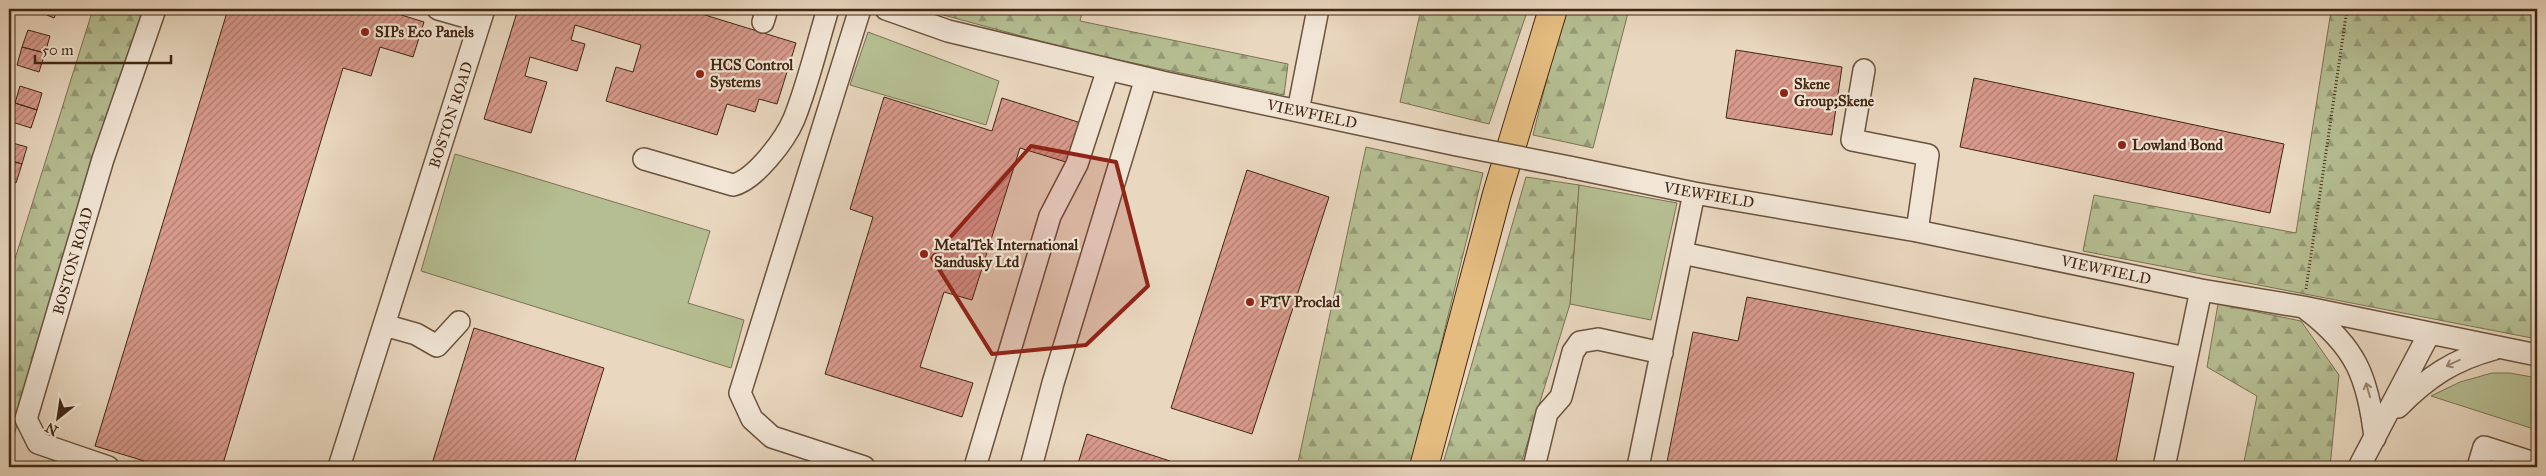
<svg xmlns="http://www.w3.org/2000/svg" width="2546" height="476" font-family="'IM FELL Great Primer',serif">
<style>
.green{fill:#b5be92;stroke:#7b7252}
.forest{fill:url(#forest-firs);stroke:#7b7252}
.building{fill:url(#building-hatch);stroke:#412612}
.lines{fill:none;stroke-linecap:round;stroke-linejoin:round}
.minor-casing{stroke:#6b523d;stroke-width:24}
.major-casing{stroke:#412612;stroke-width:30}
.path{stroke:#412612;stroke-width:3;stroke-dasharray:1 2.5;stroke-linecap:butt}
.minor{stroke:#f1e5d5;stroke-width:21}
.major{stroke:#e4bc80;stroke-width:28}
.minor-bridge-casing{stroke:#6b523d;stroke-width:24;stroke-linecap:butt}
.minor-bridge{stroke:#f1e5d5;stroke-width:21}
.oneway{stroke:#998674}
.marked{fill:#8f2418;fill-opacity:0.2;stroke:#8f2418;stroke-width:4;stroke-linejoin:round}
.poi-dot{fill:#8f2418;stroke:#f1e5d5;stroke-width:2}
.labels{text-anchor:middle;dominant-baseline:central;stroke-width:4.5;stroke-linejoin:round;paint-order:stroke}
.poi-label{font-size:15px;font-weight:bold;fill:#412612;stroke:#f1e5d5;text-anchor:start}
.street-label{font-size:15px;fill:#412612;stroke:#f1e5d5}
</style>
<defs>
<pattern id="forest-firs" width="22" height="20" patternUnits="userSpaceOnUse" patternTransform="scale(1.25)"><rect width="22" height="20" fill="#b5be92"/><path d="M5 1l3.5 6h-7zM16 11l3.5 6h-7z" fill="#959a76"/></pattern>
<pattern id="building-hatch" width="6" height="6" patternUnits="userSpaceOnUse" patternTransform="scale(1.25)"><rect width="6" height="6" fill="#d89a8c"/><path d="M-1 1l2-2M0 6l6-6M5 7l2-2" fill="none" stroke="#b17d71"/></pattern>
</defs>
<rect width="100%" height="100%" fill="#e9d7bf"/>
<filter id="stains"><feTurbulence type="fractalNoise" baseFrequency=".004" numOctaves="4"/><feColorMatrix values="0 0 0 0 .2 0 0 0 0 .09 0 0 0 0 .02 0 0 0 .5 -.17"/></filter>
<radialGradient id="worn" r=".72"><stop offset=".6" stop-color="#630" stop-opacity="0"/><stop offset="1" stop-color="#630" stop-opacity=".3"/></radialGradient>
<!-- green -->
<path class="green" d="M 868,32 L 999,81 L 986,125 L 850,85 Z
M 455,154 L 710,231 L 688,303 L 744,320 L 731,368 L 421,271 Z
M 1579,185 L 1677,203 L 1651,320 L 1570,304 Z
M 2492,373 L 2510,373 L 2537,378 L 2537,430 L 2431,396 L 2460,382 Z"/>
<!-- forest -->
<path class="forest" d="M 93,9 L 143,9 L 11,445 L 9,444 L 9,278 Z
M 921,9 L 1083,9 L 1080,21 L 1288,64 L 1284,95 L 1077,51 Z
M 1421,9 L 1528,9 L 1489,124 L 1400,102 Z
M 1564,9 L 1629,9 L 1593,148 L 1533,135 Z
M 2323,9 L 2537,9 L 2537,339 L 2083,251 L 2094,195 L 2296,233 L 2331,11 Z
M 1366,147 L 1483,173 L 1411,467 L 1297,467 Z
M 1526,177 L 1579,185 L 1570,304 L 1520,467 L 1442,467 Z
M 2218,304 L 2301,321 L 2339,375 L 2330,467 L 2243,467 L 2257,396 L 2207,367 Z"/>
<!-- building -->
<path class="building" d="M 33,9 L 58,9 L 54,18 Z
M 228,9 L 382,9 L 424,22 L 413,57 L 380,47 L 371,76 L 343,68 L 222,467 L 164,467 L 95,446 Z
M 518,9 L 707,9 L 705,15 L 796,43 L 777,104 L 759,99 L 755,112 L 727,104 L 717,135 L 606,101 L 616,67 L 633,72 L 641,45 L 575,25 L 571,40 L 585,44 L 577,71 L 530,57 L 525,76 L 547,82 L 531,133 L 484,119 Z
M 28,30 L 50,36 L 45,53 L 22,47 Z
M 22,47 L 45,53 L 39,72 L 17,65 Z
M 1736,50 L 1842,67 L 1832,135 L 1726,118 Z
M 1974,78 L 2284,144 L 2270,213 L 1960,147 Z
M 20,86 L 42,93 L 37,110 L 15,103 Z
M 884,97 L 992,131 L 1002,98 L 1081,123 L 1069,163 L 1020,148 L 972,300 L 944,292 L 920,367 L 973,383 L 962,417 L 825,374 L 873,217 L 850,209 Z
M 15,103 L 37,110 L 31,128 L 9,121 Z
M 9,142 L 27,147 L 22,164 L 9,160 Z
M 9,160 L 22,164 L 16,183 L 9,180 Z
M 1247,170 L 1329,197 L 1252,434 L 1171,408 Z
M 1747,297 L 2134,373 L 2115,467 L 1666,467 L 1693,332 L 1738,341 Z
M 474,328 L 604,368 L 573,467 L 431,467 Z
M 1087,434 L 1170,461 L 1168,467 L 1077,467 Z"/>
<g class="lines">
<!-- minor casing -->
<g class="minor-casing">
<path id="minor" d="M 438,9 L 480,21
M 860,9 L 740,393 L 752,419 L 772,437 L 864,467
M 886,9 L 948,31 L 1162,82 L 1457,145
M 763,22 L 767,9
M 1864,70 L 1852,140 L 1928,155 L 1917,231
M 1298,111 L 1318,9
M 644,159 L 733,185 C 755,180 785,140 794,119 C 808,84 817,45 828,9
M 1569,167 L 1694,193 L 1917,231 L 2201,290 L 2303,307 L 2537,355
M 1682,253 L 2186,358
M 2306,309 C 2356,347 2368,377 2375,438
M 384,325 L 416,334 L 437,346 L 459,322
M 2398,407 C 2428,377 2453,360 2494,349
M 108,467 L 38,443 L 26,419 L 103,159 L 155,9
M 339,467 L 484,9
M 975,467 L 1050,216 L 1077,164 L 1108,69
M 1031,467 L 1053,383 L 1146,78
M 1534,467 L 1547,413 L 1561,397 L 1573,352 L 1580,342 L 1598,339 L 1662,353
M 1638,467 L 1694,193
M 2164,467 L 2201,290
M 2359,467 L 2429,334
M 2478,467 L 2484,447 L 2537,464"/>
</g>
<!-- major casing -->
<g class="major-casing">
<path id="major" d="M 1424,467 L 1497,194 L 1553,9"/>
</g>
<!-- path -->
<path class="path" d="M 2306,289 L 2347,9"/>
<!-- minor -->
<use href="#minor" class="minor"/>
<!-- major -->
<use href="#major" class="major"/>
<!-- minor-bridge casing -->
<g class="minor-bridge-casing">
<path id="minor-bridge" d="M 1457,145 L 1569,167"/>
</g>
<!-- minor-bridge -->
<use href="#minor-bridge" class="minor-bridge"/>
</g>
<!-- one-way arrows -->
<defs><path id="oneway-shaft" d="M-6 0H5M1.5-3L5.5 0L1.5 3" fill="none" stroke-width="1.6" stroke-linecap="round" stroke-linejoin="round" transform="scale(1.25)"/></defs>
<g class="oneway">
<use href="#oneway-shaft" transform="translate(2453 363) rotate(155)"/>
<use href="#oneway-shaft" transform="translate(2368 390) rotate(-106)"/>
</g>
<!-- marked area -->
<path class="marked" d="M 1031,146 L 1116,162 L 1148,286 L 1086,345 L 992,354 L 932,258 Z"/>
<!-- markers -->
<g class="poi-dot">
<circle cx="365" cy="32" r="5"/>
<circle cx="700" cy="74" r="5"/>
<circle cx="1784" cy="93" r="5"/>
<circle cx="2122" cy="145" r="5"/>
<circle cx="924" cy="254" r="5"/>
<circle cx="1250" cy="302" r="5"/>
</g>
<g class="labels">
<!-- poi labels -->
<g class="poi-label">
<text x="375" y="32">SIPs Eco Panels</text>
<text x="710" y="65">HCS Control<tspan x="710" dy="17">Systems</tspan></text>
<text x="1794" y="84">Skene<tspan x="1794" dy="17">Group;Skene</tspan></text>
<text x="2132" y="145">Lowland Bond</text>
<text x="934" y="245">MetalTek International<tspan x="934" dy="17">Sandusky Ltd</tspan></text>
<text x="1260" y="302">FTV Proclad</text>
</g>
<!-- street labels -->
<g class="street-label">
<text transform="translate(1312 114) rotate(12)">VIEWFIELD</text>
<text transform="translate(451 115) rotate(-72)">BOSTON ROAD</text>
<text transform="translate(1709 195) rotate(10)">VIEWFIELD</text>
<text transform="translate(73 261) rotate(-74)">BOSTON ROAD</text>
<text transform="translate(2106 270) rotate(12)">VIEWFIELD</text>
</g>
</g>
<!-- margin -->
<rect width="2546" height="476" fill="none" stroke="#e9d7bf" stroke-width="30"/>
<rect x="10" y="10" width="2526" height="456" fill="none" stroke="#412612" stroke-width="2.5"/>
<rect x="15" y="15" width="2516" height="446" fill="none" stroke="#412612"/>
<!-- north arrow -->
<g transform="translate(58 418) rotate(210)" stroke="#f1e5d5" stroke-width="4" paint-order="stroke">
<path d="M0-4L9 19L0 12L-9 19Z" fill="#412612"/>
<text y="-8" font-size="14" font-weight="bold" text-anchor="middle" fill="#412612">N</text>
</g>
<!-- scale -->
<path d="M35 55v8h136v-8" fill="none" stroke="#412612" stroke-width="2.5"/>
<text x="42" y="55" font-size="15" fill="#412612" stroke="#f1e5d5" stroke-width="4" paint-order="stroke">50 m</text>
<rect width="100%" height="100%" filter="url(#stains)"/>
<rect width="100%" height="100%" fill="url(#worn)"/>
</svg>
